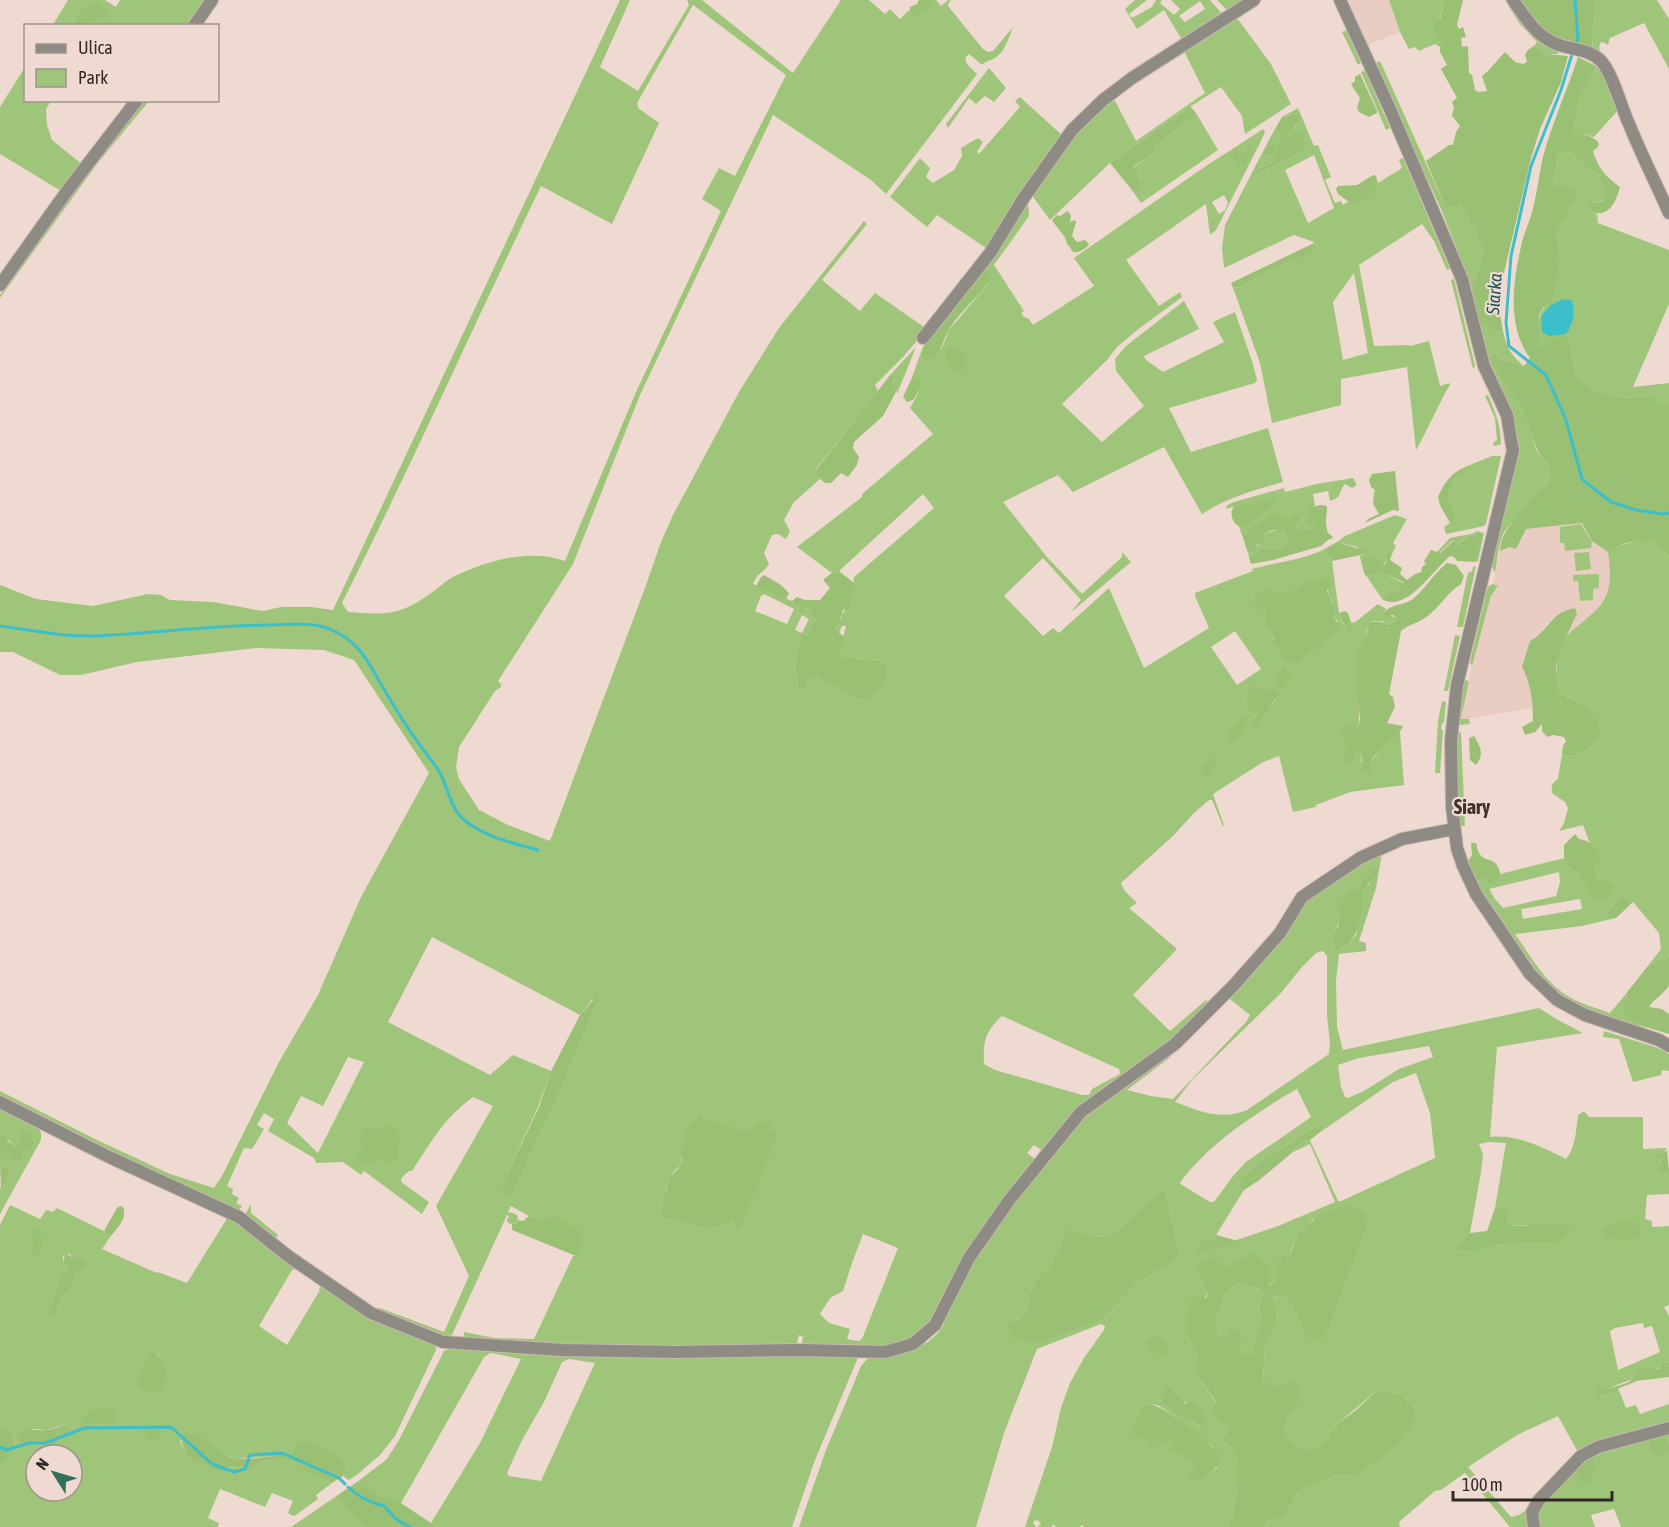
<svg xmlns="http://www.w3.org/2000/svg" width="1669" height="1527" font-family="'Asap Condensed',sans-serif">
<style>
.built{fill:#eacdc2}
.green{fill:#9fc57a;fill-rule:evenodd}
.forest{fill:#99c073;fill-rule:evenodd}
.water{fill:#3cbfcb}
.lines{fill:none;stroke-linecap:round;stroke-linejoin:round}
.stream{stroke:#3cbfcb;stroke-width:3}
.minor-casing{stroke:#c9b7b0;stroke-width:14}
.minor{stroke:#8e8b84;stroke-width:12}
.labels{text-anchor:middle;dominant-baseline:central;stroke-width:4.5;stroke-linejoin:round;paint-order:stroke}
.water-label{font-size:18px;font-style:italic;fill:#1e5459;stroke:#efdad2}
.quarter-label{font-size:20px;font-weight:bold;fill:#40302a;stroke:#efdad2}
</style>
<rect width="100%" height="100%" fill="#efdad2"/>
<!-- built -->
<path class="built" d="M 1348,0 L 1389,0 L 1400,32 L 1368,45 Z
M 1582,523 L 1592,541 L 1608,552 L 1612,578 L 1606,596 L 1593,614 L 1566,636 L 1577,614 L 1552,619 L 1536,638 L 1530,641 L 1522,667 L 1526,676 L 1532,696 L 1532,708 L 1461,720 L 1470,673 L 1491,596 L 1498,587 L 1493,584 L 1500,551 L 1509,547 L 1526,529 Z"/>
<!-- green -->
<path class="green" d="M 68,0 L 105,0 L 116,7 L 120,0 L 208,0 L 190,25 L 92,25 L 98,19 L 75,19 L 72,25 L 52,26 Z
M 620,0 L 630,0 L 600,67 L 638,91 L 689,5 L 687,0 L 702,0 L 793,73 L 841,0 L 869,0 L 885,14 L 890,9 L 900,19 L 909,10 L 910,13 L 924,11 L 930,4 L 930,0 L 936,0 L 941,6 L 948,0 L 951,0 L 949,2 L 948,6 L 983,49 L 988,52 L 993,51 L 1013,27 C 1009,37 1005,52 995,58 C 990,61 986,60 982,65 L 969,54 L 965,58 L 967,64 L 977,74 L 886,194 L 871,180 L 773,115 L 640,395 L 573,564 L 498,681 L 501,684 L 501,687 L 495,691 L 459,747 L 456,767 L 459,779 L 479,810 L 508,825 L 550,841 L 645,588 L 661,542 L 673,515 L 739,392 L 779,328 L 864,221 L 867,224 L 822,280 L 860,311 L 875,293 L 927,329 L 903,357 L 875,385 L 878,390 L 871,400 L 816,469 L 816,475 L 820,479 L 794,502 L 784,520 L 790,531 L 786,539 L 778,534 L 772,535 L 764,553 L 769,564 C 763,573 757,573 753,584 L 792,601 L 794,604 L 799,606 L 798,612 L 808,608 L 811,615 L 816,619 L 813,621 L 807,635 L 802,635 L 795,659 L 798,688 L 814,676 L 849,695 L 865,701 L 875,694 L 884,682 L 880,660 L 843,657 L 839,652 L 846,626 L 842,626 L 839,633 L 835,630 L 838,622 L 841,624 L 840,620 L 845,609 L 851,609 L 854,577 L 934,508 L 923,494 L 839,571 L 832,573 L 797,547 L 862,497 L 862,494 L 933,434 L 910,408 L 921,388 L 916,377 L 911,380 L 920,355 L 926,362 L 942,348 L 949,330 L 987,285 L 993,276 L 981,270 L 1028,198 L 1029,216 L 994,265 L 1024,311 L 1021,313 L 1024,317 L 1028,318 L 1033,325 L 1094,286 L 1074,258 L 1203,168 L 1263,129 L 1265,132 L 1261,141 L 1216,230 L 1210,235 L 1206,204 L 1126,260 L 1159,306 L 1180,292 L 1182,297 L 1137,330 L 1117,347 L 1107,360 L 1062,404 L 1102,442 L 1144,406 L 1116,371 L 1115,359 L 1126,346 L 1184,301 L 1199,329 L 1144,356 L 1146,360 L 1163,372 L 1224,342 L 1213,322 L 1235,312 L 1253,364 L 1257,380 L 1255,383 L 1169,408 L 1191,452 L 1268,428 L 1283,482 C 1254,490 1227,498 1202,514 L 1164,447 L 1073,492 L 1058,475 L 1003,502 L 1047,557 L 1082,594 L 1122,557 L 1122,552 L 1131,562 L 1070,613 L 1081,600 L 1043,558 L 1004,596 L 1043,636 L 1053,628 L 1059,633 L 1109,588 L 1144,668 L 1209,628 L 1195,596 L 1195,593 L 1253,571 L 1252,569 C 1276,562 1307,560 1328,547 L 1328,555 L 1331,556 L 1332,561 L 1339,613 L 1342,622 L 1348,629 L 1352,625 L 1350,622 L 1354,623 L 1378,604 L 1386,609 L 1384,613 L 1397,618 L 1394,622 L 1388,625 L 1382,621 L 1373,621 L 1367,629 L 1366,636 C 1350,655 1362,704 1358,730 L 1342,737 L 1345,746 L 1342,752 L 1344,762 L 1351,764 L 1357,751 L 1361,752 L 1361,762 L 1370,764 C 1373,758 1383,745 1388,740 C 1394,736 1396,738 1400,732 L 1404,785 L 1350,792 L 1316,805 L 1316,807 L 1293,812 L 1279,756 L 1263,762 L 1213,794 L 1224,825 L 1223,826 L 1212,800 L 1209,800 L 1193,814 L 1173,836 L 1121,883 L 1124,890 L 1137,903 L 1129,908 L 1177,949 L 1133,995 L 1170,1031 L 1206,1000 L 1210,1004 L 1178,1036 L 1044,1152 L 1034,1145 L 1027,1153 L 1035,1159 L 926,1331 L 892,1348 L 801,1347 L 803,1337 L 799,1335 L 796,1346 L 707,1349 L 463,1342 L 464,1332 L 495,1338 L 534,1339 L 573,1256 L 576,1256 L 541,1220 L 529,1216 L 511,1206 L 508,1212 L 516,1214 L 518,1217 L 517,1223 L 512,1224 L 508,1223 L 507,1220 L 509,1216 L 507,1215 L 452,1335 L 443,1337 L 377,1312 L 379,1308 L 380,1308 L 444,1332 L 469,1276 L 436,1206 L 493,1106 L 473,1097 C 443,1119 432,1141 412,1171 L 409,1171 L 402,1177 L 401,1182 L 429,1202 L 422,1214 L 364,1171 L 361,1175 L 343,1162 L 316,1163 L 314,1158 L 268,1131 L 274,1119 L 264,1113 L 257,1125 L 264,1129 L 252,1149 L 244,1148 L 227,1186 L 233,1189 L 232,1194 L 239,1198 L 236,1203 L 242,1206 L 238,1212 L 235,1212 L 220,1201 L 168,1180 L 0,1098 L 0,1091 L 93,1138 L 170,1174 L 214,1188 L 222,1176 L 279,1062 L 318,995 L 361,897 L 429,773 L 354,660 L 324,650 L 256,648 L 137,662 L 81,675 L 60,675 L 13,652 L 0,652 L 0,585 L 36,599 L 93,606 L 148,594 L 161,595 L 170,600 L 213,602 L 263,611 L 281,607 L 311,607 L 333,610 ZM 693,5 L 786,75 L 735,176 L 719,168 L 702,199 L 721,211 L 636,392 L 565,561 C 530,548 485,561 453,577 C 445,581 439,588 431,593 C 423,599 412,606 403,609 C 386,616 366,613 348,612 L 342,603 C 411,466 474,325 541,186 L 612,224 L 659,123 L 638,108 L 637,103 ZM 1224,195 L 1228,203 L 1225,210 L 1219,214 L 1212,202 ZM 1326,576 L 1329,597 L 1332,601 L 1333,617 L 1338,621 L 1323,641 L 1295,663 L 1279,647 L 1270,633 L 1263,625 L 1266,616 L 1264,611 L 1274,591 L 1282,594 L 1286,591 L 1292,590 L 1308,580 L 1317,580 ZM 764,594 L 794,609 L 787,624 L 755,611 L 761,596 ZM 802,615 L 809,619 L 802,633 L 795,630 ZM 1235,631 L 1261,669 L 1237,685 L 1211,647 ZM 1257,685 L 1269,692 L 1276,699 L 1267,711 L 1254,719 L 1259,711 ZM 432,937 L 580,1015 L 592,1000 L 598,1001 L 553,1108 L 511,1196 L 507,1174 L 538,1107 L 551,1071 L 513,1055 L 490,1075 L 388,1022 ZM 1002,1016 L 1119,1069 L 1120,1074 L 1092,1089 L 1089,1095 L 1082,1095 L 995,1070 L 984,1064 C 983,1043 985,1031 1002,1016 ZM 348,1057 L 364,1062 L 318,1153 L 287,1123 L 301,1096 L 323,1106 ZM 760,1121 L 770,1123 L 770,1133 L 739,1231 L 735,1223 L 710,1229 L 659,1218 L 664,1194 C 667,1189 667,1184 669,1179 C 674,1168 685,1169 680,1153 L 749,1133 ZM 863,1234 L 898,1248 L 862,1339 L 859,1341 L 847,1339 L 850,1329 L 829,1323 L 820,1314 L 830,1298 L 843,1291 L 852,1263 Z
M 1135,0 L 1147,0 L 1129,14 L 1131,17 L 1134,17 L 1152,7 L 1156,0 L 1162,0 L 1160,3 L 1174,15 L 1180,9 L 1171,0 L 1210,0 L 1224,16 L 1182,40 L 1164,10 L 1137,29 L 1125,9 ZM 1200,1 L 1205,9 L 1185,22 L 1179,16 Z
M 1217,0 L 1249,0 L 1228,11 Z
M 1257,0 L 1262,0 L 1237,18 L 1271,64 L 1291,104 L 1245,134 L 1242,116 L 1221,87 L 1180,113 L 1110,163 L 1050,220 L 1031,194 L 1055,156 L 1111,96 ZM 1184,51 L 1205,93 L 1136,141 L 1114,99 L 1153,69 Z
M 1389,0 L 1438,0 L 1444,4 L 1435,34 L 1444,43 L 1440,47 L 1435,44 L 1419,51 L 1415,47 L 1409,49 L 1400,32 Z
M 1505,0 L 1509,0 L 1559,49 L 1558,54 L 1547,54 L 1534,46 L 1537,42 L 1519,23 Z
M 1596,0 L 1657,0 L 1669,19 L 1669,69 L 1644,23 L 1610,38 L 1608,45 L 1605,43 L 1601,42 L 1599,47 L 1600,51 L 1605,55 L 1605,58 L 1592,50 Z
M 1347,30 L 1361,63 L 1358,65 L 1342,32 Z
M 1378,61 L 1381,63 L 1446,208 L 1462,205 L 1484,250 L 1475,279 L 1471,285 L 1441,209 L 1375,66 Z
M 1596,66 L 1604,73 L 1619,109 L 1594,137 L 1584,134 L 1573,134 L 1580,97 Z
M 25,67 L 26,100 L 36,101 L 36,102 L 40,103 L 42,101 L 51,101 L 46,109 L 47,125 L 52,140 L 83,165 L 61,191 L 0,154 L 0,107 Z
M 989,68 L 1006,88 L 994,102 L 985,96 L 976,104 L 969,98 L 948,128 L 946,124 Z
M 1365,70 L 1390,128 L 1386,130 L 1361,72 Z
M 1020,97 L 1064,137 L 989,250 L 937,215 L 927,227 L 890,197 L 920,158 L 930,168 L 926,177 L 933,183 L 954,170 L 962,156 L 961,148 L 978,138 L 983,142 L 977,152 L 979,154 L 1020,107 L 1015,101 Z
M 144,101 L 149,101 L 97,164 L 0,298 L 0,295 C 46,229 92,162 144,101 Z
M 1298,108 L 1314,146 L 1318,145 L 1331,177 L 1325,180 L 1335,203 L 1341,201 L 1343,205 L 1349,201 L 1352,204 C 1362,201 1368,194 1376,191 L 1378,183 L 1402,168 L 1399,160 L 1403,158 L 1450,269 L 1447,270 L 1434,241 L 1422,224 L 1359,265 L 1374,346 L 1409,345 L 1410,346 L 1429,341 L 1440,386 L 1449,383 L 1450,385 L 1445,393 L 1420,443 L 1416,450 L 1407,367 L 1341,379 L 1341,405 L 1272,423 L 1260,363 L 1233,288 L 1241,287 L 1269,271 L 1301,258 L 1315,246 L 1312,244 L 1314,242 L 1294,235 L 1224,268 L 1222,248 L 1225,225 L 1271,136 L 1282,117 ZM 1294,114 L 1296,126 L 1289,133 L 1305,150 L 1253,177 L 1261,162 L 1259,169 L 1274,161 L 1276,158 L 1267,155 L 1278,149 L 1278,142 L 1280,140 L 1285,117 ZM 1314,155 L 1334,208 L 1308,223 L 1285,170 ZM 1354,273 L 1368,353 L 1343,360 L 1333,302 Z
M 1196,113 L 1218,150 L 1141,203 L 1131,189 L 1135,189 C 1140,179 1142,175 1133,168 C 1143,159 1153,160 1156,145 L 1194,116 Z
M 1564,152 L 1570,152 L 1588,169 L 1599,175 L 1605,185 L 1605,200 L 1595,202 L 1591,212 L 1597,214 L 1598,223 L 1669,250 L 1669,304 L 1633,387 L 1669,383 L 1669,405 L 1660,405 L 1654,396 L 1625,398 L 1594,390 L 1577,378 L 1568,338 L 1545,347 L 1539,348 C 1539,328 1534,315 1551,301 L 1560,249 L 1556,238 L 1558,230 L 1567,218 L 1553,187 L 1558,153 Z
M 1454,279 L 1475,366 L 1473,369 L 1451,280 Z
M 1478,325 L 1488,325 L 1495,332 L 1503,331 C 1507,348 1511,355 1524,366 L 1500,359 L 1496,354 L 1490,353 L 1488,357 C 1496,374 1509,387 1519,404 C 1527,419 1531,435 1537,451 C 1541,460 1552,464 1550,474 C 1548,489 1517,515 1507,528 C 1498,540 1498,558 1495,573 L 1490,563 L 1515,450 L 1486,358 Z
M 916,347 L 897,394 L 897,390 L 892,383 L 895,376 L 891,374 Z
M 1488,395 C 1495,411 1501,426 1501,444 L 1494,446 L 1493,443 L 1497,440 L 1495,418 L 1485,396 Z
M 1492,456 L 1501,456 L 1486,524 L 1484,526 L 1446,534 L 1444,527 L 1456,519 L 1448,495 L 1455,478 L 1465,472 L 1465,467 Z
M 1353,478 L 1356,483 L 1356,486 L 1352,488 L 1345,484 C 1338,492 1343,497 1330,501 L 1328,491 L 1313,494 L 1315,506 L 1311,507 L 1314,524 L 1312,528 L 1299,531 L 1296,526 L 1305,514 L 1291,519 L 1269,515 L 1260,522 L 1252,525 L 1243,538 L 1239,527 L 1243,529 L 1277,501 L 1273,498 L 1234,509 L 1232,507 L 1226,509 L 1227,505 L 1234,502 L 1284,488 L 1285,492 L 1317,484 Z
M 1395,515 L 1407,519 L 1393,543 L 1396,546 L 1392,554 L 1389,552 L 1384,565 L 1363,557 L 1360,557 L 1360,556 L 1365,554 L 1357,547 L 1337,542 L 1345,536 Z
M 1581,524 L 1592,542 L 1591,548 L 1565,551 L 1564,543 L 1560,543 L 1560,527 Z
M 1279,529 L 1285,532 L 1287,540 C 1278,556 1273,546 1262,549 C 1257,551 1253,555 1249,558 L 1248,554 C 1251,552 1260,543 1266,540 L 1264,534 Z
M 1476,531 L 1484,533 L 1478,561 L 1475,562 L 1478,555 L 1481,534 C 1470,535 1463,536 1458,547 L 1453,540 L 1439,553 L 1437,552 L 1450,538 L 1475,533 Z
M 1641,540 L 1658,541 L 1661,550 L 1669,556 L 1669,955 L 1665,960 L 1660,958 L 1647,967 L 1661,949 L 1659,933 L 1633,902 L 1624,897 L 1619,897 L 1604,917 L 1607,920 L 1582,926 L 1515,934 C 1529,954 1543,979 1563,993 C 1577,1003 1594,1007 1610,1013 L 1625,995 L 1643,1024 L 1649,1028 L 1611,1020 L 1577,1007 L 1542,982 L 1475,881 L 1485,879 L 1487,884 L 1501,877 L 1500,874 L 1565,858 L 1569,868 L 1577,873 L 1588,891 L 1597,880 L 1595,866 L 1596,848 L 1589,841 L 1583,825 L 1559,831 L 1564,823 L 1568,808 L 1565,802 L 1552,793 C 1551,786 1552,783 1558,779 L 1562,754 L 1572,757 L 1589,749 L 1601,735 C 1594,710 1581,702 1558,693 C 1556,674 1555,656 1565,638 C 1570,631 1580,625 1586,619 C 1612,598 1612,583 1608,552 L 1614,547 ZM 1559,872 L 1560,882 L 1556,896 L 1503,908 L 1495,899 L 1489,889 ZM 1580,899 L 1582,909 L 1523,919 L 1521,909 Z
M 1589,552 L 1591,569 L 1576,571 L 1574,553 Z
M 1476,566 L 1463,627 L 1457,627 L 1467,577 L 1469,572 L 1472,572 L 1473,567 Z
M 1377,572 C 1386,572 1395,580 1404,583 L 1399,590 L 1385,596 L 1386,601 L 1383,600 L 1367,577 Z
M 1599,574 L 1599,588 L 1593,589 L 1593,600 L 1580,601 L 1578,581 L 1573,581 L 1573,575 Z
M 1493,584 L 1498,586 L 1491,596 L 1472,666 L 1470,662 L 1487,589 L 1489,586 Z
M 1455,635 L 1460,636 L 1448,691 L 1444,691 Z
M 1464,680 L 1469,681 L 1461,719 L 1469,719 L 1470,724 L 1460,725 L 1457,723 L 1457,715 Z
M 1442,701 L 1446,702 L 1444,722 L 1442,723 L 1441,729 L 1443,730 L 1440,773 L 1435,773 L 1438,721 Z
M 1461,732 L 1465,826 L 1459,826 L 1457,771 L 1458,733 Z
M 1382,853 L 1376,888 L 1359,941 L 1366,943 L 1366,951 L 1339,954 L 1336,981 L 1337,1027 L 1343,1050 L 1539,1008 L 1558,1020 L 1583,1033 L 1497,1047 L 1490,1137 C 1516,1134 1543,1147 1566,1159 C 1576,1147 1576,1130 1578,1115 L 1584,1111 L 1589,1117 L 1643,1117 L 1643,1149 L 1667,1148 L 1663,1153 L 1656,1154 L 1661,1162 L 1658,1168 L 1661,1171 L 1669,1171 L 1669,1194 L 1647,1195 L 1645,1219 L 1652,1221 L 1652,1227 L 1669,1226 L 1669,1305 L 1664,1307 L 1669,1316 L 1669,1363 L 1664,1362 C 1652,1379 1612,1380 1599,1397 L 1618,1388 L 1626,1408 L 1636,1405 L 1640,1414 L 1669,1404 L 1669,1425 L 1579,1454 L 1558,1416 L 1517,1435 L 1468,1467 L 1511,1517 L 1519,1515 L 1530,1507 L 1532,1527 L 1510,1527 L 1465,1473 L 1441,1490 L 1435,1491 L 1399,1522 L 1400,1527 L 1263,1527 L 1268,1521 L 1286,1515 L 1298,1492 L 1309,1486 L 1323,1483 L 1333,1476 L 1346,1474 L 1356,1477 L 1374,1462 L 1415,1409 L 1401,1394 L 1379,1389 L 1337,1424 L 1321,1444 L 1304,1450 L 1290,1441 L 1284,1430 L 1291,1411 L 1295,1380 L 1278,1386 L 1263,1382 L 1265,1343 L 1274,1331 L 1272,1297 L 1283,1295 L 1298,1316 L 1302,1329 L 1329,1329 L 1368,1225 L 1349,1204 L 1312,1220 L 1292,1247 L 1289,1257 L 1277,1280 L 1268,1286 L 1268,1276 L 1224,1268 L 1196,1271 L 1208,1293 L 1187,1323 L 1191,1343 L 1198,1356 L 1199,1365 L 1195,1371 L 1216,1403 L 1212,1413 L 1229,1429 L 1221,1440 L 1231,1448 L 1237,1458 L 1237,1490 L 1232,1517 L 1227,1527 L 1084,1527 L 1082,1525 L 1080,1527 L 1056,1527 L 1053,1524 L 1052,1527 L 1038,1527 L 1041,1523 L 1037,1520 L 1034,1521 L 1033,1523 L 1036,1527 L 1025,1527 L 1052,1447 L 1061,1408 L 1070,1383 L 1084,1358 L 1104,1330 L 1105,1326 L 1101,1324 L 1037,1349 L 1004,1433 L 976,1527 L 799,1527 L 826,1450 L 861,1366 L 867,1359 L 911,1349 L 928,1342 L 938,1333 L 944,1324 L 944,1313 L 971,1261 L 1013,1201 L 1083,1114 L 1176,1046 L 1314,894 L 1366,860 ZM 1370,871 L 1369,884 L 1363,891 L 1356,935 L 1350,943 L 1342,949 L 1333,934 L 1338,925 L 1340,915 L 1358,890 L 1362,880 L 1366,879 ZM 1323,951 L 1327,956 L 1327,1015 L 1330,1043 L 1329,1054 L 1247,1110 C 1221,1121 1199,1111 1175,1102 L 1192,1080 L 1280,994 L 1302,967 L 1316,953 ZM 1226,999 L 1230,999 L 1250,1015 L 1246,1022 L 1173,1099 L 1151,1096 L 1127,1090 L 1168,1059 ZM 1429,1046 L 1433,1057 L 1399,1069 L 1364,1091 L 1348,1098 L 1345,1097 L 1341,1087 L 1338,1065 L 1359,1058 ZM 1416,1073 L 1430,1113 L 1435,1158 L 1341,1201 L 1338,1201 L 1309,1138 L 1294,1149 L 1293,1152 L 1310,1144 L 1335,1202 L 1278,1226 L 1195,1254 L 1200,1241 L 1209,1241 L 1216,1235 L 1244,1190 L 1237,1187 L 1243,1176 L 1258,1163 L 1320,1124 L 1319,1133 L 1393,1082 ZM 1297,1089 L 1311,1117 L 1246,1162 L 1233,1176 L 1214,1202 L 1210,1202 L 1182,1185 L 1180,1183 C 1203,1151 1236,1127 1269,1106 C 1278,1100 1288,1094 1297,1089 ZM 1489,1142 L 1506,1143 L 1495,1208 L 1503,1207 L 1508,1216 L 1509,1226 L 1527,1225 L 1555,1244 L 1530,1243 L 1491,1246 L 1475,1252 L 1457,1250 L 1470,1233 L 1481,1172 L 1483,1154 L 1479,1144 ZM 1162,1190 L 1165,1190 L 1180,1258 L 1140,1281 L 1103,1319 L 1012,1321 L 1020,1319 L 1029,1306 L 1028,1295 L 1041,1271 L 1048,1269 L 1067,1228 L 1100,1237 L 1113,1234 ZM 1643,1323 L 1644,1328 L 1652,1326 L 1660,1352 L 1618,1370 L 1610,1331 L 1615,1328 ZM 1169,1385 L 1183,1399 L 1200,1426 C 1188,1418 1175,1413 1164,1403 ZM 1148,1403 L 1159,1406 L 1176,1417 L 1212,1446 L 1217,1468 L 1207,1473 L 1187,1456 L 1168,1450 L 1172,1445 L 1171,1440 L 1156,1439 L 1147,1445 L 1148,1439 L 1135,1419 L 1142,1405 Z
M 1604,1031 L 1658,1048 L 1669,1054 L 1669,1071 L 1662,1070 L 1661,1075 L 1633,1082 L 1619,1039 L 1603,1037 Z
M 0,1105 L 38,1126 L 41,1133 L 41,1140 L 0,1214 L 0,1189 L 10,1172 L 8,1167 L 0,1163 L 0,1153 L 21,1152 L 20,1134 L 18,1147 L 15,1147 C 10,1143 5,1134 0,1132 Z
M 251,1204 L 251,1213 L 278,1235 L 276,1239 L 287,1248 L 244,1217 Z
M 10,1205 L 40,1219 L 46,1210 L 53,1212 L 57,1208 L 104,1231 L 110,1237 L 102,1249 L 157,1273 L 158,1272 L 187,1283 L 226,1220 L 223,1211 L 309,1276 L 309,1278 L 296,1269 L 292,1270 L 259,1326 L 287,1345 L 320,1290 L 319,1289 L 321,1285 L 435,1341 L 436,1350 L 395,1436 L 380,1455 L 359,1473 L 349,1480 L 343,1476 L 344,1471 L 292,1454 L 278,1452 L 275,1456 L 235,1459 L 222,1453 L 193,1434 L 180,1441 L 184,1450 L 226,1467 L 250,1468 L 263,1461 L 278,1459 L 290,1460 L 304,1465 L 301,1470 L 332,1483 L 316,1495 L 318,1499 L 296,1515 L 293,1516 L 288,1513 L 293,1501 L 272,1493 L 265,1507 L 220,1489 L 208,1518 L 219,1523 L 218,1527 L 0,1527 L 0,1465 L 6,1463 L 15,1443 L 10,1429 L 0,1426 L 0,1225 ZM 69,1254 L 73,1257 L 77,1272 L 71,1289 L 62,1298 L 56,1314 L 49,1309 L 57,1287 L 69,1269 L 63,1263 L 63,1256 ZM 158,1354 L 165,1370 L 165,1382 L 141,1373 L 145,1362 ZM 102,1409 L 113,1409 L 96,1423 L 83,1424 ZM 68,1425 L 69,1430 L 65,1436 L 57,1440 L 60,1451 L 59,1455 L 72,1455 L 72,1491 L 36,1491 L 36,1455 L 46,1455 L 42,1441 L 21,1443 L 32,1429 L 47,1430 L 60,1426 Z
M 1236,1284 L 1254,1287 L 1263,1292 L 1259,1310 L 1262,1318 L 1254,1354 L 1243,1352 L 1238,1347 L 1243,1334 L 1226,1337 L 1218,1335 L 1216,1321 L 1225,1295 Z
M 449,1349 L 481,1351 L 490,1349 L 776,1352 L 857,1357 L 857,1360 L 815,1460 L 792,1527 L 437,1527 L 431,1523 L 480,1443 L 521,1359 L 491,1353 L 484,1357 L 401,1503 L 384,1499 L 357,1482 L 387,1459 L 399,1440 L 444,1351 ZM 569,1359 L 595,1363 L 541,1481 L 509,1476 L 507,1473 L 522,1440 L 544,1402 L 562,1362 Z
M 1669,1437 L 1669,1527 L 1621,1527 L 1614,1509 L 1591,1515 L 1595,1527 L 1538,1527 L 1536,1509 L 1571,1469 L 1578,1472 L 1580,1476 L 1590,1472 L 1583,1459 L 1616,1444 Z
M 335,1497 L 365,1527 L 291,1527 Z"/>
<!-- forest -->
<path class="forest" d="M 919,0 L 930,0 L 932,7 L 930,10 L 924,11 L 921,14 L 916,17 L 910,13 L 910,7 L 917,4 Z
M 1438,0 L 1463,0 L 1457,25 L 1459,29 L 1463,27 L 1466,37 L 1461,38 L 1462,47 L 1468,46 L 1469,73 L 1472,75 L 1475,90 L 1478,92 L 1487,91 L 1482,76 L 1488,71 L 1505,52 L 1515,62 L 1523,64 L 1527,62 L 1525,54 L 1529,49 L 1534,46 L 1547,54 L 1568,56 L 1561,82 L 1540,129 L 1531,158 L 1503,277 L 1500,314 L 1503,331 L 1494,332 L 1488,325 L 1478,325 L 1471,285 L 1475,279 L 1484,250 L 1462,205 L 1446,208 L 1426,161 L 1449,145 L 1453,145 L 1456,132 L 1460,126 L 1452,116 L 1454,107 L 1452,102 L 1457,98 L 1441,69 L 1447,65 L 1440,52 L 1440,47 L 1443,43 L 1435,34 L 1433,25 L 1440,19 L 1444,4 Z
M 1516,0 L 1596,0 L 1592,50 L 1557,38 L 1539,28 Z
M 97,3 L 104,8 L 109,16 L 98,19 L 92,25 L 72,25 C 77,15 85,4 97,3 Z
M 1578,57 L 1596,66 L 1580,98 L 1573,133 C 1583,134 1592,135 1599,143 L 1598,147 L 1593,151 C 1598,168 1606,177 1620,187 C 1616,202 1609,218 1591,212 L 1589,207 L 1590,204 L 1605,200 L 1604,185 L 1599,175 L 1588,169 L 1570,152 L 1558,153 L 1553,187 C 1563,186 1571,187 1578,196 L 1567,208 L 1567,218 L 1558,230 L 1556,238 L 1560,249 L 1556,284 L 1551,302 L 1543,308 L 1539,316 L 1539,347 L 1545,347 L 1555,337 L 1568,337 L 1577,378 L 1594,390 L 1625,398 L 1654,396 L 1660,405 L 1669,405 L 1669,556 L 1661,550 L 1657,541 C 1640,540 1622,541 1608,552 L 1592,541 L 1582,523 L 1526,529 L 1516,549 L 1509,547 L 1500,551 C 1501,530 1518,516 1531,501 C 1538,493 1552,482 1550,470 C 1549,462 1540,459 1538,451 C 1531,436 1527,419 1519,404 C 1509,388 1496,374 1488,357 L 1490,353 L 1496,354 L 1500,359 L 1524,366 L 1530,358 C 1505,325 1514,275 1523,238 C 1526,229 1530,220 1532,212 C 1537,194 1539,175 1543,157 C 1552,123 1567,91 1578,57 Z
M 1360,74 L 1377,111 L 1377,113 L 1369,117 L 1359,112 L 1357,108 L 1360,98 L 1351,84 L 1355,81 L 1355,77 Z
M 1190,106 L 1196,113 L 1194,116 L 1156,145 C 1153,160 1143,159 1133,167 L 1138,172 L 1140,187 L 1135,189 L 1131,189 L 1110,163 Z
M 1294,114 L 1298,115 L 1300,120 L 1289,134 L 1290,135 L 1301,133 L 1304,137 L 1305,150 L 1253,177 L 1251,176 L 1259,161 L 1261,162 L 1259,169 L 1274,161 L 1275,158 L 1264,153 L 1265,150 L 1271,144 L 1276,150 L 1278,149 L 1276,146 L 1280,140 L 1281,135 L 1276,128 L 1283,118 Z
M 1251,144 L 1251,149 L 1256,149 L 1247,159 L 1247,162 L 1244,165 L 1242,163 L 1234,166 L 1239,159 L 1235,159 L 1233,151 L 1236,149 L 1238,150 L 1238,155 L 1240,155 L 1241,151 L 1246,153 L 1248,149 L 1247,146 Z
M 1373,175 L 1376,176 L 1378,183 L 1376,191 C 1367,196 1364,202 1352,204 L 1338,194 L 1336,189 L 1338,186 L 1357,185 Z
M 1068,211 L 1071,216 L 1070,222 L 1075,220 L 1076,222 L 1072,236 L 1077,242 L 1085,240 L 1089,244 C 1086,249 1079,253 1073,252 L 1069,246 L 1067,244 L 1065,237 L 1053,222 L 1052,220 L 1057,215 L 1060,216 Z
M 1312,244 L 1315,246 L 1315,248 L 1301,258 L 1269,271 L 1241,287 L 1233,288 L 1231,283 Z
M 981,270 L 986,270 L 993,276 C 981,295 962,309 950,328 C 940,343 945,353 926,362 L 920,355 L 924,345 Z
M 948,347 L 958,348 L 964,355 L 968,365 L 961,372 C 951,368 942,359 948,347 Z
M 891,374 L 895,376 L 892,383 L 897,390 L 883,416 L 854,442 L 853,448 L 859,457 L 857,465 L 848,477 L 841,473 L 831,483 L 825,483 L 816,475 L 816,470 Z
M 916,377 L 921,380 L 921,388 L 913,400 L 907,402 L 903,397 L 911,380 Z
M 1465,467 L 1466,472 L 1455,478 L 1448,495 L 1456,519 L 1450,523 L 1440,505 L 1438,497 C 1444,483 1451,473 1465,467 Z
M 1395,471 L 1399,511 L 1393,510 L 1365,523 L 1368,519 L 1379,514 L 1373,504 C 1374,499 1373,495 1375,490 L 1371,487 L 1369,480 L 1372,474 Z
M 1273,498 L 1277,498 L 1278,501 L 1243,529 C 1235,525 1230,519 1232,510 L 1236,507 Z
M 1321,505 L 1327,506 C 1327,519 1324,519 1328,533 L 1331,535 L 1333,538 L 1328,540 L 1321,546 L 1273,560 L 1251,564 L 1249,558 C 1253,555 1257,551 1262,549 C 1273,546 1278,556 1287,540 L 1285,532 C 1277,528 1271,530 1264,534 L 1266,540 L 1263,543 L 1257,545 L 1255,551 L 1248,553 L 1243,538 L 1252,525 L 1260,522 L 1269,515 L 1277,514 L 1290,519 L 1294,515 L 1304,511 L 1305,514 L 1296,526 L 1299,531 L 1312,528 L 1314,524 L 1310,524 L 1307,521 L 1310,516 L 1309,510 L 1311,507 Z
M 1482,533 L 1478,555 L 1475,562 L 1457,561 L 1454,557 L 1450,556 C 1434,569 1409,609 1386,601 L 1384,596 L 1399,590 L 1404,582 C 1388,577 1383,567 1367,577 L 1364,573 L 1360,557 C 1369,556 1378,558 1384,565 L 1386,563 L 1387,554 L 1389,552 L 1392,554 L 1390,560 L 1402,568 L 1400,574 L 1407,580 L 1415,574 L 1421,572 L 1422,567 L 1426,564 L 1424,561 L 1431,550 L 1440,553 L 1454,540 L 1458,547 C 1464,535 1471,536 1482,533 Z
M 1337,542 L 1366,551 L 1365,554 L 1332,561 L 1331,556 L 1328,556 L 1328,547 Z
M 1447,563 L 1456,565 L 1464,576 L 1461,584 C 1448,592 1442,604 1430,614 C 1421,623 1408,624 1401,631 L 1389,694 L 1393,697 L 1395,707 L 1387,723 L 1403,726 L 1397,737 L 1388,741 L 1374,756 L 1370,764 L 1372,769 L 1369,772 L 1363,770 L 1361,752 L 1357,752 L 1351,765 L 1344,762 L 1342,752 L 1345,746 L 1342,737 L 1344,725 L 1353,725 L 1358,729 L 1360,719 L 1357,694 L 1357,657 L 1362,641 L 1366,636 L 1369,624 C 1375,620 1382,621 1388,625 L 1394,622 L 1397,618 L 1393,615 L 1385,617 L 1384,613 C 1391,603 1405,606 1414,598 C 1426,588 1434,573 1447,563 Z
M 839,571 L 854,583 L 851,609 L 844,609 L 842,612 L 843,615 L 841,616 L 840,619 L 842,621 L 841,624 L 838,623 L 835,629 L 843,636 L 845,643 L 839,652 L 843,657 L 880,660 C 894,677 880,692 865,701 L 849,695 L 814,676 L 806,682 L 802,689 L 798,688 L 795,660 L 802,634 L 807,635 L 813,621 L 816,619 L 811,615 L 808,608 L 805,609 L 801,613 L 798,612 L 799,606 L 794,604 L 792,601 L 797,597 L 805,600 L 820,600 L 830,588 L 824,581 L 824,579 L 832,573 Z
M 764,575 L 781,585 L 789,593 L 786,599 L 756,586 L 761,577 Z
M 1326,576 L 1331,579 L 1330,586 L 1327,591 L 1334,608 L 1333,617 L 1341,626 L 1315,649 L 1296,663 C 1286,661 1281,657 1279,647 L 1274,644 L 1274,638 L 1263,625 L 1266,616 L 1264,611 L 1254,604 L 1256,595 L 1267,590 L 1283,593 L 1286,591 L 1292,590 L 1308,580 L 1317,580 Z
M 1575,608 L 1577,614 L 1562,645 L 1556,666 L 1558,693 C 1581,703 1594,708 1601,735 L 1589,749 L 1572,757 L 1562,754 L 1563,746 L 1566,741 L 1564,737 L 1553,735 L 1547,737 L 1542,731 L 1542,724 L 1535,732 L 1525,735 L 1522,727 L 1533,721 C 1533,703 1531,684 1522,667 L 1530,641 C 1548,632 1550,612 1575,608 Z
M 1345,611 L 1348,613 L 1353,629 L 1348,630 L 1342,621 L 1339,613 Z
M 1284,668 L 1292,673 L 1282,689 L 1277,685 L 1275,678 L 1280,670 Z
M 1257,685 L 1269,692 L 1275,689 L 1279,693 L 1256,729 L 1251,726 L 1258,712 L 1253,714 C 1245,705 1246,696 1252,686 Z
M 1244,715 L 1248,717 C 1245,728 1239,738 1228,744 L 1230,731 Z
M 1474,736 C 1480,746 1485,754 1476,765 L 1470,760 L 1469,738 Z
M 1214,757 L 1216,762 L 1207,779 L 1200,768 Z
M 1575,834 L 1579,839 C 1594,842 1596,846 1600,860 L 1595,866 L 1597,880 L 1605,879 L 1613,885 L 1610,898 L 1596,900 L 1592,896 L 1590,890 L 1588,891 L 1577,873 L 1569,868 L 1564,857 L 1564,845 Z
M 1471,843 L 1476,843 C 1477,846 1477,850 1479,853 C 1486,865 1497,853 1501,877 L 1496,881 L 1487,884 L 1485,879 L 1475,881 L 1468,861 L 1472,855 Z
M 1374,869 L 1378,871 C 1376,874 1373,876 1371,879 C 1367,883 1368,887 1363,891 C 1361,911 1360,947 1336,950 L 1333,933 L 1338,927 L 1340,915 L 1337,910 L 1349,892 L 1358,890 L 1362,880 L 1366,878 L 1370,871 Z
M 1619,897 L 1624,897 L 1633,902 L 1616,918 L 1607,920 L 1604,917 Z
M 1669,955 C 1669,962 1669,979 1669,985 C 1665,994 1653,999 1649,1007 L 1662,1009 L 1669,1014 L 1669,1034 L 1649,1028 L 1627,1017 L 1623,1008 L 1627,997 L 1625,995 L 1647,967 L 1660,958 L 1665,960 Z
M 596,997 L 598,1001 L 553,1108 L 511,1196 L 506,1196 L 502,1192 L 507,1174 L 539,1107 L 551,1071 L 580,1015 Z
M 699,1117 L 748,1132 L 760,1121 L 771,1123 L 770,1133 L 778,1132 L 739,1232 L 734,1223 L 710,1229 L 659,1218 L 664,1194 L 666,1191 L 669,1178 L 679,1168 L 682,1160 L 680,1153 L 689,1124 Z
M 389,1124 L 395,1127 L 401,1139 L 398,1148 L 397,1160 C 389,1162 386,1165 380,1158 L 374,1162 L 357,1162 L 356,1158 L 365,1146 L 359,1139 L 366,1127 L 386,1129 Z
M 1320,1124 L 1322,1127 L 1319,1133 L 1310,1140 L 1308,1139 L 1294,1149 L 1293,1152 L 1258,1181 L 1244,1190 L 1237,1187 L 1243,1176 L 1258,1163 Z
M 0,1132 L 7,1137 L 8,1141 L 15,1147 L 18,1146 L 20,1134 L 24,1132 L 30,1136 L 34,1142 L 30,1149 L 21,1152 L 23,1156 L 21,1160 L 12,1160 L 9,1153 L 0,1153 Z
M 1667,1150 L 1669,1171 L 1661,1172 L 1658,1168 L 1661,1162 L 1660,1159 L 1655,1158 L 1656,1154 L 1663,1153 Z
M 0,1163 L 8,1167 L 10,1172 L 1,1189 Z
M 1163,1189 L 1165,1190 L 1180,1258 L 1140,1281 L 1103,1319 L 1036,1343 L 1013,1338 L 1007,1327 L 1012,1321 L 1020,1319 L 1029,1306 L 1028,1295 L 1041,1271 L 1048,1269 L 1067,1228 L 1100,1237 L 1113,1234 Z
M 1349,1204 L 1364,1213 L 1368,1225 L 1329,1329 L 1320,1340 L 1308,1338 L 1302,1329 L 1298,1316 L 1283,1295 L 1272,1297 L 1277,1312 L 1274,1331 L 1265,1343 L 1263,1381 L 1278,1386 L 1295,1380 L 1300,1399 L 1291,1411 L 1284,1430 L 1290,1441 L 1304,1450 L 1321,1444 L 1337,1424 L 1356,1410 L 1379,1389 L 1401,1394 L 1415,1409 L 1412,1425 L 1398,1443 L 1356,1477 L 1346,1474 L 1333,1476 L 1323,1483 L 1309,1486 L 1298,1492 L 1286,1515 L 1268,1521 L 1263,1527 L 1227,1527 L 1232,1517 L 1237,1490 L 1237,1458 L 1231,1448 L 1221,1440 L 1229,1429 L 1211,1413 L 1216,1402 L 1194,1370 L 1199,1364 C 1198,1357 1195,1352 1192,1345 C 1185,1330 1185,1311 1193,1296 L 1206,1298 L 1208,1293 L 1196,1271 L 1196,1264 L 1214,1258 L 1224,1268 L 1254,1253 L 1269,1265 L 1269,1286 L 1277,1280 L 1276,1264 L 1283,1256 L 1289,1257 C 1295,1239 1308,1220 1326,1212 C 1333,1209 1341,1207 1349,1204 ZM 1236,1284 L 1254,1287 L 1263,1292 L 1259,1310 L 1262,1318 L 1253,1354 L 1243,1352 L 1239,1347 L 1243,1334 L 1231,1328 L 1226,1337 L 1218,1335 L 1216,1321 L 1225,1295 Z
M 120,1206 L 123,1207 C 128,1219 117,1228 110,1237 L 104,1231 L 117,1208 Z
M 1503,1206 L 1508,1216 L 1509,1226 L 1564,1224 L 1572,1232 L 1555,1244 L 1530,1243 L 1491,1246 L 1476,1252 L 1456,1250 L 1470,1233 L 1487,1231 L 1495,1208 Z
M 529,1216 L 541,1220 L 557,1216 L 577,1229 L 582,1235 L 579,1249 L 576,1256 L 512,1230 L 512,1224 L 517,1223 L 518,1220 L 523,1221 Z
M 1635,1222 L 1641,1227 L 1638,1238 L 1623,1240 L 1605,1237 L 1602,1228 L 1613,1223 Z
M 38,1227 C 42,1237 45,1248 36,1256 L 32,1255 L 33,1229 Z
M 1216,1235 L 1238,1241 L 1194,1255 L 1200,1241 L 1209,1241 Z
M 65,1254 L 73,1257 L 81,1257 L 86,1261 L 84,1267 L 77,1272 L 71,1289 L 62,1298 L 56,1314 L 48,1317 L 49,1309 L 61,1276 L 69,1269 L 63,1263 Z
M 1157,1336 L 1167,1342 L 1169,1350 L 1165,1355 L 1155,1353 L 1147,1348 L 1148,1340 Z
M 153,1351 C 162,1356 169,1374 164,1384 C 162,1389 156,1391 152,1393 L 144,1391 L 136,1384 L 145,1362 Z
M 1664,1362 L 1669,1363 L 1669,1377 L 1637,1381 L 1598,1397 L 1596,1390 L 1600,1388 L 1607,1390 C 1616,1385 1627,1385 1634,1378 C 1638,1374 1638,1369 1644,1367 C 1649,1366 1655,1368 1659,1369 L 1661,1363 Z
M 1169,1385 L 1183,1399 L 1185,1404 L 1192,1402 L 1200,1409 L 1205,1416 L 1203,1427 L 1178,1414 L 1163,1403 L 1163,1387 Z
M 1148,1403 C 1169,1409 1212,1441 1222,1460 C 1215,1470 1208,1473 1199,1482 L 1190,1477 L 1191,1471 L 1197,1466 C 1190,1455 1178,1454 1167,1450 L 1172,1445 L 1171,1440 L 1164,1442 L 1156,1439 L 1153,1444 L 1147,1445 L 1148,1439 L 1142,1439 L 1132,1433 L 1135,1419 L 1142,1405 Z
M 102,1409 L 113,1409 L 117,1419 L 112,1424 L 83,1424 L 81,1418 L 95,1410 Z
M 68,1425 L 70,1430 L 65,1436 L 57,1440 L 60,1451 L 59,1455 L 46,1455 L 42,1441 L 21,1443 L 17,1438 L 21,1431 C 30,1429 39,1431 47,1430 C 54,1429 60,1426 68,1425 Z
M 0,1426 L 10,1429 L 15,1443 L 6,1463 L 0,1465 Z
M 143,1429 L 157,1429 L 160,1431 L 160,1437 L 154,1442 L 147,1438 L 142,1431 Z
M 1669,1431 L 1669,1437 L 1664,1438 L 1669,1446 L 1668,1452 L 1662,1457 L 1649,1448 L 1651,1443 L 1646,1442 L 1646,1438 Z
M 182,1433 C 201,1431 215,1451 232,1458 C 242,1461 264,1457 275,1456 L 278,1451 L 292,1454 L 297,1443 C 315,1440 329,1450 343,1460 L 345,1466 L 343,1476 L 332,1483 L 301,1470 L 303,1465 L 290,1460 L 278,1459 L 263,1461 L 250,1468 L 226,1467 L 222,1471 C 204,1465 177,1456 182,1433 Z
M 1588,1458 L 1592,1458 L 1596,1467 L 1591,1472 L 1593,1478 L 1588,1484 L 1582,1483 L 1578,1472 L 1572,1473 L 1579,1461 Z
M 357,1482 L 384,1498 L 401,1503 L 437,1527 L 365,1527 L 335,1497 Z"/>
<!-- water -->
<path class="water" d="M 1563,299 L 1572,300 C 1575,313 1574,322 1566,334 L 1549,336 L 1542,332 L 1541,316 L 1551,305 Z"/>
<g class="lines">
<!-- stream -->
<path class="stream" d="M 1575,0 L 1578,38 L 1576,45
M 1573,51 L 1561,90 L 1531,166 L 1511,256 L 1506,323 L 1509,346 L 1546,375 L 1566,420 L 1582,479 L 1611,502 L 1636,510 L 1663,514 L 1669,513
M 0,626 C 33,630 60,637 95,636 C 152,633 209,626 267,625 C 289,625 314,621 334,631 C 359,642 368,662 381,684 C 391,701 403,722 415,738 C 423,750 434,762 441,775 C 448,789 451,808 463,819 C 484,837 512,843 538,850
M 0,1447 L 7,1450 L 29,1443 L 46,1443 L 84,1428 L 171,1427 L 212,1464 L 234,1472 L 245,1469 L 250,1455 L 282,1453 L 339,1478 L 345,1484
M 348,1487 C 359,1497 370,1503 384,1506 L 396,1519 L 410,1527"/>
<!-- minor casing -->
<g class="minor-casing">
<path id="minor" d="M 1340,0 L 1389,107 L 1462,279 L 1484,366 L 1507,415 L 1512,446 L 1513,450 L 1457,685 L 1451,740 L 1452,807 L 1457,848 L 1463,866 L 1476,894 L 1530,974 L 1557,1000 L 1585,1015 L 1659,1040 L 1669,1046
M 1513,0 C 1525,17 1535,34 1554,43 C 1570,50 1588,48 1601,61 C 1612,72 1622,109 1629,124 C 1641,154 1656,183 1669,213
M 194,26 L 212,0
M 0,285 L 67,191 L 137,100
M 923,338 L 990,253 L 1023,199 L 1072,130 L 1103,100 L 1132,78 L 1254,0
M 0,1102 L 109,1157 L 239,1217 L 288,1256 L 371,1313 L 443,1342 L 562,1350 L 677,1352 L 800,1350 L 885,1352 L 913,1344 L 935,1325 L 969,1258 L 1010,1199 L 1081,1112 L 1175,1044 L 1234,985 L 1280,933 L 1302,897 L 1360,858 L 1402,839 L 1454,829
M 1534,1527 L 1532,1512 L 1539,1500 L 1581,1456 L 1598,1447 L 1669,1428"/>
</g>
<!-- minor -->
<use href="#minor" class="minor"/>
</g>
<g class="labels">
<!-- water labels -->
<g class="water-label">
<text transform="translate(1494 294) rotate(-86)">Siarka</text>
</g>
<!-- quarter labels -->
<g class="quarter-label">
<text x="1472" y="806">Siary</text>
</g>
</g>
<!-- legend -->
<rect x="24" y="24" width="195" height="78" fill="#efdad2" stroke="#a3938d" stroke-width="1.5"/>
<rect x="36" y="44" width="30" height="9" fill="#8e8b84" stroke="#a3938d" stroke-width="1.5"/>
<text x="78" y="54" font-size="18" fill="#312926">Ulica</text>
<rect x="36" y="69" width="30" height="18" fill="#9fc57a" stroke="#a3938d" stroke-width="1.5"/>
<text x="78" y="84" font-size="18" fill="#312926">Park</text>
<!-- north arrow -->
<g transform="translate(54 1473) rotate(307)"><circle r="28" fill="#efdad2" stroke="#a3938d" stroke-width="1.5"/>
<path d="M0-4.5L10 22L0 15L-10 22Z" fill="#32705c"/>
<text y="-9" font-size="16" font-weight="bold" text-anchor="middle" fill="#312926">N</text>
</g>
<!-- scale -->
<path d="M1453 1491v9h159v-9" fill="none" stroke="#312926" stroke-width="3"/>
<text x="1462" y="1491" font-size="18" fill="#312926" stroke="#efdad2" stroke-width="4.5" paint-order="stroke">100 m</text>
</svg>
